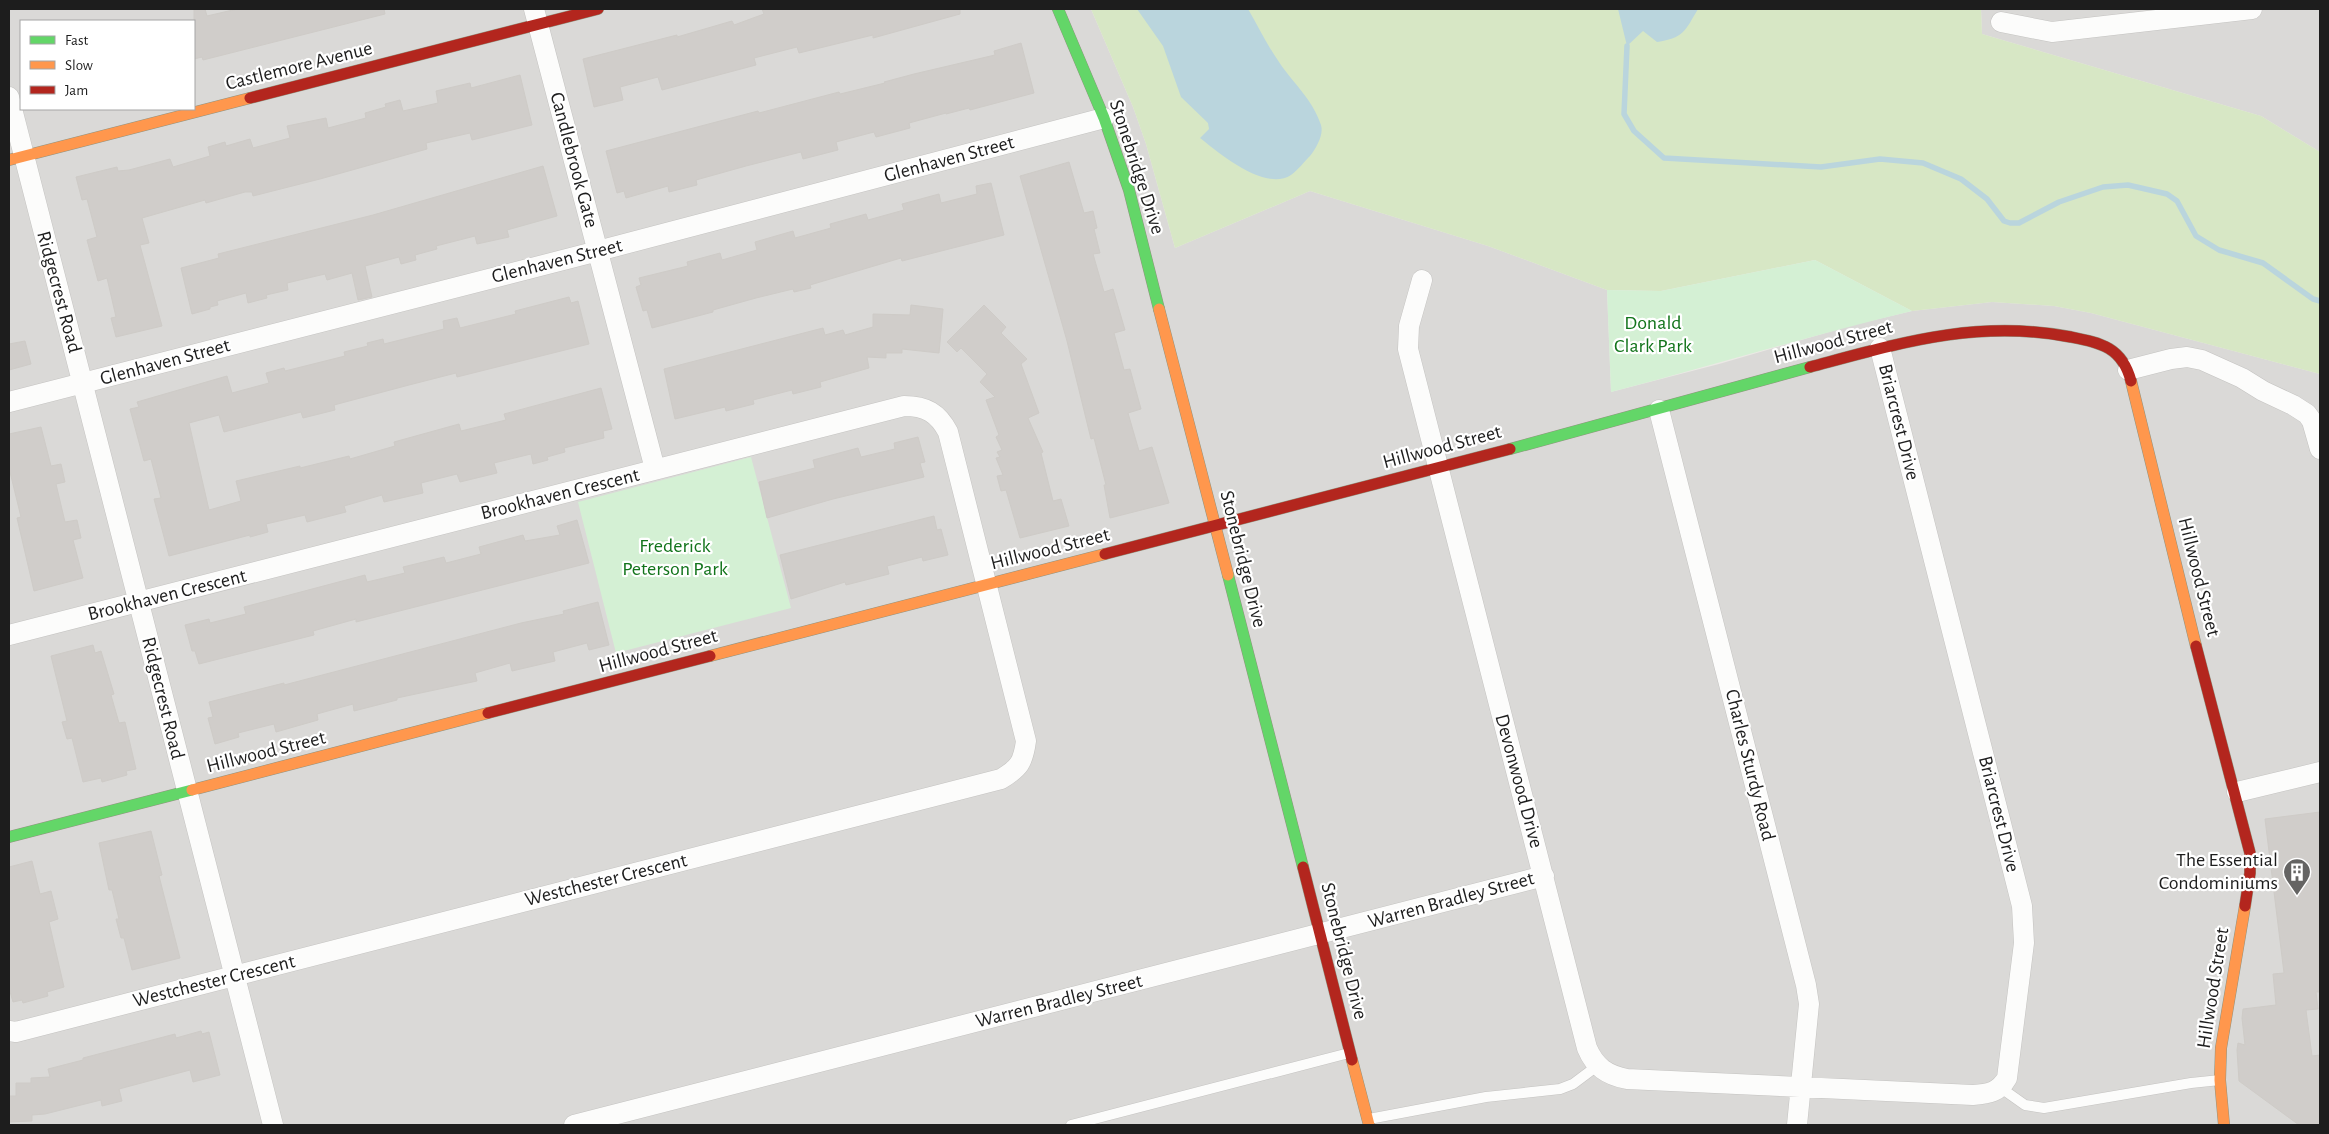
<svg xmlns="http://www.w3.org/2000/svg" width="2329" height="1134" font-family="'Alegreya Sans',sans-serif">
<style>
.residential{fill:#dad9d7;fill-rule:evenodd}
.grass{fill:#d7e7c5}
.park{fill:#d4f0d4}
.water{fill:#bad5dd}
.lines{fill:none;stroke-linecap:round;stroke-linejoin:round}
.stream{stroke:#bad5dd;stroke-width:5.5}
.building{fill:#d0cdca;stroke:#cecbc7}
.lane-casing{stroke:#c4c3c1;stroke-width:11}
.street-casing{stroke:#c4c3c1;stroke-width:21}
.fast-casing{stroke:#91937f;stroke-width:12}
.slow-casing{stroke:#91937f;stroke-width:12}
.jam-casing{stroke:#91937f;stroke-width:12}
.lane{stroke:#fcfcfb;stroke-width:10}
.street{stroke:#fcfcfb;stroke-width:20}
.fast{stroke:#63d668;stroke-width:11}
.slow{stroke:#ff974d;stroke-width:11}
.jam{stroke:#b3261e;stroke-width:11}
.labels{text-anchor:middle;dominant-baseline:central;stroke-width:4.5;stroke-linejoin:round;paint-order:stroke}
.street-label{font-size:20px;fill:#1d1d1d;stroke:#fff}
.park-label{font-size:20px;fill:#12741b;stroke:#fff}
.poi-label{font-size:20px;fill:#1d1d1d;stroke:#fff;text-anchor:end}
</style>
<rect width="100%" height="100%" fill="#ebe9e5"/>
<!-- residential -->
<path class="residential" d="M 9,9 L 1091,9 L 1133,107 L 1146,144 L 1175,248 L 1310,191 L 1488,246 L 1607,290 L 1611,392 L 1719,364 L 1853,325 L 1912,311 L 1992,302 L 2054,306 L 2091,313 L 2320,374 L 2320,1125 L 9,1125 ZM 21,21 L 194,21 L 194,109 L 21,109 Z
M 1981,9 L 2320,9 L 2320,152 L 2261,116 L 1982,34 Z"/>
<!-- grass -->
<path class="grass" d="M 1091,9 L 1981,9 L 1982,34 L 2261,116 L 2320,152 L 2320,374 L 2091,313 L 2054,306 L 1992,302 L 1912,311 L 1815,260 L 1661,291 L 1607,290 L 1488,246 L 1310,191 L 1175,248 L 1146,144 L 1133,107 Z"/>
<!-- park -->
<path class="park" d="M 1815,260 L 1912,311 C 1811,335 1712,366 1611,392 L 1607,290 L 1661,291 Z
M 751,457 L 791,608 L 616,653 L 578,502 Z"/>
<!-- water -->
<path class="water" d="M 1137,9 L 1248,9 C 1258,26 1267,45 1279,62 C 1293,83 1313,100 1321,125 C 1324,135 1316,148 1310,156 C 1304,162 1298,170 1291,175 C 1265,192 1219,153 1200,138 L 1209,129 L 1208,123 L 1181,97 L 1163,46 Z
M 1618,9 L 1698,9 C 1685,31 1684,38 1657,42 L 1643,31 L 1627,46 Z"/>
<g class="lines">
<!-- stream -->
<path class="stream" d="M 1627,46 L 1624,114 L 1634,131 L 1664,158 L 1821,167 L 1880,159 L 1923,163 L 1961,179 L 1987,199 L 2004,221 L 2010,223 L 2019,223 L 2059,202 L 2103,187 L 2128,185 L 2167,194 L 2177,201 L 2196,236 L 2219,250 L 2263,263 L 2313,299 L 2320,301"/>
</g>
<!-- building -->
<path class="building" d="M 194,9 L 205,9 L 207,16 L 237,9 L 384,9 L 385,14 L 203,60 L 202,57 L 194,59 Z
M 762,9 L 960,9 L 960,14 L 873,38 L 873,35 L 799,53 L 797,47 L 754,58 L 756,65 L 662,90 L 658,77 L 620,87 L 623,100 L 594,107 L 583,59 L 677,35 L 677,37 L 732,21 L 734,25 L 764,14 Z
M 1021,43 L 1034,93 L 970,110 L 969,108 L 946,114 L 946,113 L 909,123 L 910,128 L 876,137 L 874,132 L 836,142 L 838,150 L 803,159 L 801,152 L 746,166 L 696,180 L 697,185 L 669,192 L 668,186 L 626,198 L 624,191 L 617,193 L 606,151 L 758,111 L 759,113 L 839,92 L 840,94 L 885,83 L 884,82 L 914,74 L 995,55 L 994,51 Z
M 520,75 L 532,125 L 472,140 L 470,133 L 426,143 L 427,149 L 320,179 L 253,196 L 252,192 L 245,192 L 206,203 L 205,200 L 142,218 L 149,243 L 140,245 L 162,326 L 116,337 L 111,318 L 116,317 L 107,278 L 98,281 L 87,240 L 97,237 L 87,199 L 82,200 L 76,177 L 117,167 L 118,171 L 129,170 L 170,159 L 173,167 L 210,156 L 208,147 L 225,142 L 226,146 L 250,139 L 253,148 L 290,138 L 287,126 L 326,118 L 328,128 L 366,118 L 365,113 L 386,107 L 385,104 L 400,100 L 403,111 L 438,103 L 436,91 L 470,83 L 471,88 Z
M 1069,162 L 1084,213 L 1093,211 L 1097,228 L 1094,229 L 1100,253 L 1093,254 L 1104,292 L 1113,289 L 1125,330 L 1114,333 L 1124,370 L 1130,369 L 1141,409 L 1128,413 L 1139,451 L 1152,447 L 1169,503 L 1110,518 L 1104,485 L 1106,485 L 1094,438 L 1091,439 L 1067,341 L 1020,176 Z
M 543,166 L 557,216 L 507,230 L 509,237 L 477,244 L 475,236 L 436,246 L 437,249 L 415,255 L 416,260 L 401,264 L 399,257 L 365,266 L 372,297 L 358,300 L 352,273 L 327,280 L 325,274 L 287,283 L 288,290 L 266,295 L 267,298 L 248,303 L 246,293 L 217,301 L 218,305 L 210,307 L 210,309 L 192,314 L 181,268 L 219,258 L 218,254 L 373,215 Z
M 991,183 L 1004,235 L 902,261 L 901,258 L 810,285 L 811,288 L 794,292 L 793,289 L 756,298 L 713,310 L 713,312 L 652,328 L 647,310 L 643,311 L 636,287 L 641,285 L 639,278 L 688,266 L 687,262 L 720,253 L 722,260 L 757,250 L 755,242 L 793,231 L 795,238 L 831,228 L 830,224 L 866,214 L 868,220 L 904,210 L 902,204 L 939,194 L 941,203 L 977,194 L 976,186 Z
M 569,297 L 571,303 L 578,301 L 589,344 L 457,377 L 456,373 L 409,385 L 334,405 L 335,410 L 303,418 L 301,412 L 224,432 L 219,415 L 189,423 L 209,510 L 241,501 L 236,481 L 300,466 L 300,468 L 349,456 L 350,459 L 395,446 L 394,442 L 459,424 L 461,431 L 506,420 L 504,414 L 601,388 L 612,429 L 603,431 L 604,438 L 564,448 L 565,452 L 547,457 L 548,460 L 533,464 L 531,454 L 494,463 L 497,473 L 460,482 L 457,474 L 421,483 L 423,493 L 384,502 L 382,495 L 344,506 L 346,512 L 307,522 L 305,515 L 266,524 L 268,532 L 250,537 L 250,535 L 169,556 L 154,499 L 161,498 L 151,459 L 144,461 L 130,409 L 139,407 L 137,402 L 227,376 L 232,393 L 269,383 L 266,373 L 284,368 L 285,371 L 345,356 L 344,352 L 368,346 L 367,343 L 383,339 L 384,344 L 444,329 L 443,321 L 457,318 L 460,328 L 516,314 L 515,311 Z
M 911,305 L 943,309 L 939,353 L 902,349 L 902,353 L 886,353 L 886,358 L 867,357 L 869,368 L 820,382 L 821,387 L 793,394 L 792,390 L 753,400 L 754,404 L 726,411 L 725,407 L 675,419 L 664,369 L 823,328 L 825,335 L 843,330 L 845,335 L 873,327 L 873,314 L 910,315 Z
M 984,305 L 1006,327 L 1001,333 L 1027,359 L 1021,364 L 1039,413 L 1028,418 L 1043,452 L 1041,453 L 1053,501 L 1061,499 L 1069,526 L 1020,538 L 1006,490 L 1001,491 L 997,476 L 1003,475 L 996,458 L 1000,457 L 997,452 L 1002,450 L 996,437 L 999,435 L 986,400 L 995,397 L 980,382 L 987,374 L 961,348 L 957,352 L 947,342 Z
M 25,341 L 31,364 L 9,370 L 9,344 Z
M 41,427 L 51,466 L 61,464 L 65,482 L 56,484 L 65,522 L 77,520 L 81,538 L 73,540 L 83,578 L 34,591 L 17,518 L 21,517 L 9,468 L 9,434 Z
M 918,437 L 925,462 L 920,463 L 924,477 L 833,499 L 767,518 L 759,482 L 815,468 L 813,460 L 858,448 L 861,457 L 895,449 L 894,443 Z
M 934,516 L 937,530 L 941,529 L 948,555 L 923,561 L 922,557 L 887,566 L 889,574 L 846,585 L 845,582 L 791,599 L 780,555 Z
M 577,520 L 589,563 L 356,622 L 356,619 L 313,631 L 314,635 L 199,664 L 195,651 L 192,651 L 185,625 L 209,619 L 210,623 L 246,614 L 244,607 L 365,575 L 367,582 L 405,573 L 403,567 L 444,557 L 446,563 L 481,554 L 479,547 L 523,535 L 525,541 L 560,535 L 557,526 Z
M 598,602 L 609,645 L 589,650 L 587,643 L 553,652 L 555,661 L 512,671 L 510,663 L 475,673 L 477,681 L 397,698 L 397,700 L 354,711 L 353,704 L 317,714 L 318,720 L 276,732 L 274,724 L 238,733 L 239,737 L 215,744 L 208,718 L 213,717 L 209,702 L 284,683 L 284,685 L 521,623 L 564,614 L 563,611 Z
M 93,645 L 95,653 L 101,651 L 114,694 L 111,695 L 119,723 L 125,722 L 136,769 L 126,771 L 127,775 L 102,782 L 101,778 L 83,782 L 72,738 L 67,739 L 62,722 L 67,721 L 51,656 Z
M 2320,812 L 2320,992 L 2316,992 L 2318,1009 L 2306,1010 L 2312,1056 L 2320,1055 L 2320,1125 L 2299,1125 L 2239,1081 L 2237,1050 L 2238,1043 L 2245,1045 L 2242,1018 L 2243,1009 L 2276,1005 L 2273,974 L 2284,973 L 2265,819 Z
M 151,831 L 162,875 L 159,876 L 180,958 L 132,970 L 124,938 L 121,938 L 116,919 L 119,919 L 112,890 L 109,890 L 99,843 Z
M 32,861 L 40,894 L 51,891 L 58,919 L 49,922 L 64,987 L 47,992 L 48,996 L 23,1003 L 22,1000 L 13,1002 L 9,988 L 9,867 Z
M 201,1031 L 202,1034 L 209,1032 L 220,1075 L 193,1082 L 190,1070 L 119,1089 L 122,1101 L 102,1106 L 101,1100 L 45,1114 L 32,1115 L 32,1121 L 9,1122 L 9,1096 L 16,1096 L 16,1083 L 31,1083 L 31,1078 L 50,1077 L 48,1069 L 83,1060 L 83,1058 L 175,1034 L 176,1038 Z"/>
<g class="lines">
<!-- lane casing -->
<g class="lane-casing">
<path id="lane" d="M 2001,1088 L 2025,1105 L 2044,1108 L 2191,1083 L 2220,1080
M 1369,1119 L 1486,1097 L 1560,1089 L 1573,1084 L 1597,1066
M 1071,1125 L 1349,1053"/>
</g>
<!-- street casing -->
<g class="street-casing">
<path id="street" d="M 534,9 L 655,469
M 2001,22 L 2052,32 L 2252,9
M 9,97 L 273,1125
M 1422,280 L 1409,326 L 1408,349 L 1587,1048 C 1595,1067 1607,1075 1627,1079 L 1973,1095 C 1989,1094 1999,1092 2007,1078 L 2024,943 L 2022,906 L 1880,348
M 2128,370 L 2171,359 L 2187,357 L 2202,360 L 2242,378 L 2263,391 L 2293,405 L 2307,414 L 2312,421 L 2320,449
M 9,402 L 598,251 L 1104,118
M 1659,410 L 1806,985 L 1809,1004 L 1797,1125
M 9,635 L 904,406 C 926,406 938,413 948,432 L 1026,741 C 1023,763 1019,768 1001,779 L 16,1032 L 9,1031
M 2237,792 L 2320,772
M 574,1125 L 1544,876"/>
</g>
<!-- fast casing -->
<g class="fast-casing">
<path id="fast" d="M 1058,9 L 1104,118 L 1129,190 L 1159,309
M 1510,449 L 1810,367
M 1228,575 L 1303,867
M 9,837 L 192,790"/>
</g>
<!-- slow casing -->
<g class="slow-casing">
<path id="slow" d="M 9,160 L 250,98
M 1159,309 L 1228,575
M 2131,381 L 2196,646
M 710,656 L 1105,554
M 192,790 L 488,713
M 1352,1060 L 1369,1125
M 2224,1125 L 2220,1080 L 2221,1048 L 2245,906"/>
</g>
<!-- jam casing -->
<g class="jam-casing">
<path id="jam" d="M 250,98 L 598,9
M 1810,367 C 1900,343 1977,319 2071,337 C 2101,343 2122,347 2131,381
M 1105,554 L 1510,449
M 2196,646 L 2250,853 L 2250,873 L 2245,906
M 488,713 L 710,656
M 1303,867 L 1352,1060"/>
</g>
<!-- lane -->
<use href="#lane" class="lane"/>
<!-- street -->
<use href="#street" class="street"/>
<!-- fast -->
<use href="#fast" class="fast"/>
<!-- slow -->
<use href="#slow" class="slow"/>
<!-- jam -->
<use href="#jam" class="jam"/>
</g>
<!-- icons -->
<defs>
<g id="building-pin" transform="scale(1.4375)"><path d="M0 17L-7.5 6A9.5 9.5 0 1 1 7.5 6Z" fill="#656463" stroke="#fff"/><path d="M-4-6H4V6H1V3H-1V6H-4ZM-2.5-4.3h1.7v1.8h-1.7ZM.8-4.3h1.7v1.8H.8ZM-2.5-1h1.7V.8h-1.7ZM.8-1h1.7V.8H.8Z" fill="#fff"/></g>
</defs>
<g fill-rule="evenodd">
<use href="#building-pin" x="2297" y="872"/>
</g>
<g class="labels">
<!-- street labels -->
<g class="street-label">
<text transform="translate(299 66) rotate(-14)">Castlemore Avenue</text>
<text transform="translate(949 159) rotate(-15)">Glenhaven Street</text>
<text transform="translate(574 160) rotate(75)">Candlebrook Gate</text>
<text transform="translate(1137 167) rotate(72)">Stonebridge Drive</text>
<text transform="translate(557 261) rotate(-14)">Glenhaven Street</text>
<text transform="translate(59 292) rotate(75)">Ridgecrest Road</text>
<text transform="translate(1833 342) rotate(-15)">Hillwood Street</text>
<text transform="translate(165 362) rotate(-15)">Glenhaven Street</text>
<text transform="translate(1899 422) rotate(76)">Briarcrest Drive</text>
<text transform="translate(1442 447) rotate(-15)">Hillwood Street</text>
<text transform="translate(560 494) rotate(-14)">Brookhaven Crescent</text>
<text transform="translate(1050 549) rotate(-14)">Hillwood Street</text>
<text transform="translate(1243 559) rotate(76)">Stonebridge Drive</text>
<text transform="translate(2199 577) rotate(76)">Hillwood Street</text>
<text transform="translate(167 595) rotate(-14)">Brookhaven Crescent</text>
<text transform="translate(658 651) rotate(-15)">Hillwood Street</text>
<text transform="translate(163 698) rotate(76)">Ridgecrest Road</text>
<text transform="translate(266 752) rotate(-14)">Hillwood Street</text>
<text transform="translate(1750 765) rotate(76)">Charles Sturdy Road</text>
<text transform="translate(1519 781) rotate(75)">Devonwood Drive</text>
<text transform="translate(1999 814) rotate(76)">Briarcrest Drive</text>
<text transform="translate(606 880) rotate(-14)">Westchester Crescent</text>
<text transform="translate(1451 900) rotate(-15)">Warren Bradley Street</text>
<text transform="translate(1344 951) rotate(76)">Stonebridge Drive</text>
<text transform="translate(214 981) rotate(-14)">Westchester Crescent</text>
<text transform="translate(2213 988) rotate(-81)">Hillwood Street</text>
<text transform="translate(1059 1001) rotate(-14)">Warren Bradley Street</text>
</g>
<!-- park labels -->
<g class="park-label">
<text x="1653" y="323">Donald<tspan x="1653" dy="23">Clark Park</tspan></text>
<text x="675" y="546">Frederick<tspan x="675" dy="23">Peterson Park</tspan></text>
</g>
<!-- poi labels -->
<g class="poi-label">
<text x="2278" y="860">The Essential<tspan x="2278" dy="23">Condominiums</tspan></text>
</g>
</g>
<!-- border -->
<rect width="2329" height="1134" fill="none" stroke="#1d1d1d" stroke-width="20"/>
<!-- legend -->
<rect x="20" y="20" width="175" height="90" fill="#ffffff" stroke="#a5a5a5"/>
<rect x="30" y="36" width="25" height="8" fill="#63d668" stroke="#a5a5a5"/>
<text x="65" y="45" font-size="15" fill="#1d1d1d">Fast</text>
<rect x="30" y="61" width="25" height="8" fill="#ff974d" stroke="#a5a5a5"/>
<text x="65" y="70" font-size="15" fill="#1d1d1d">Slow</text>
<rect x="30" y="86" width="25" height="8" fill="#b3261e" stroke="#a5a5a5"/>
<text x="65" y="95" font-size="15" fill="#1d1d1d">Jam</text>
</svg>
